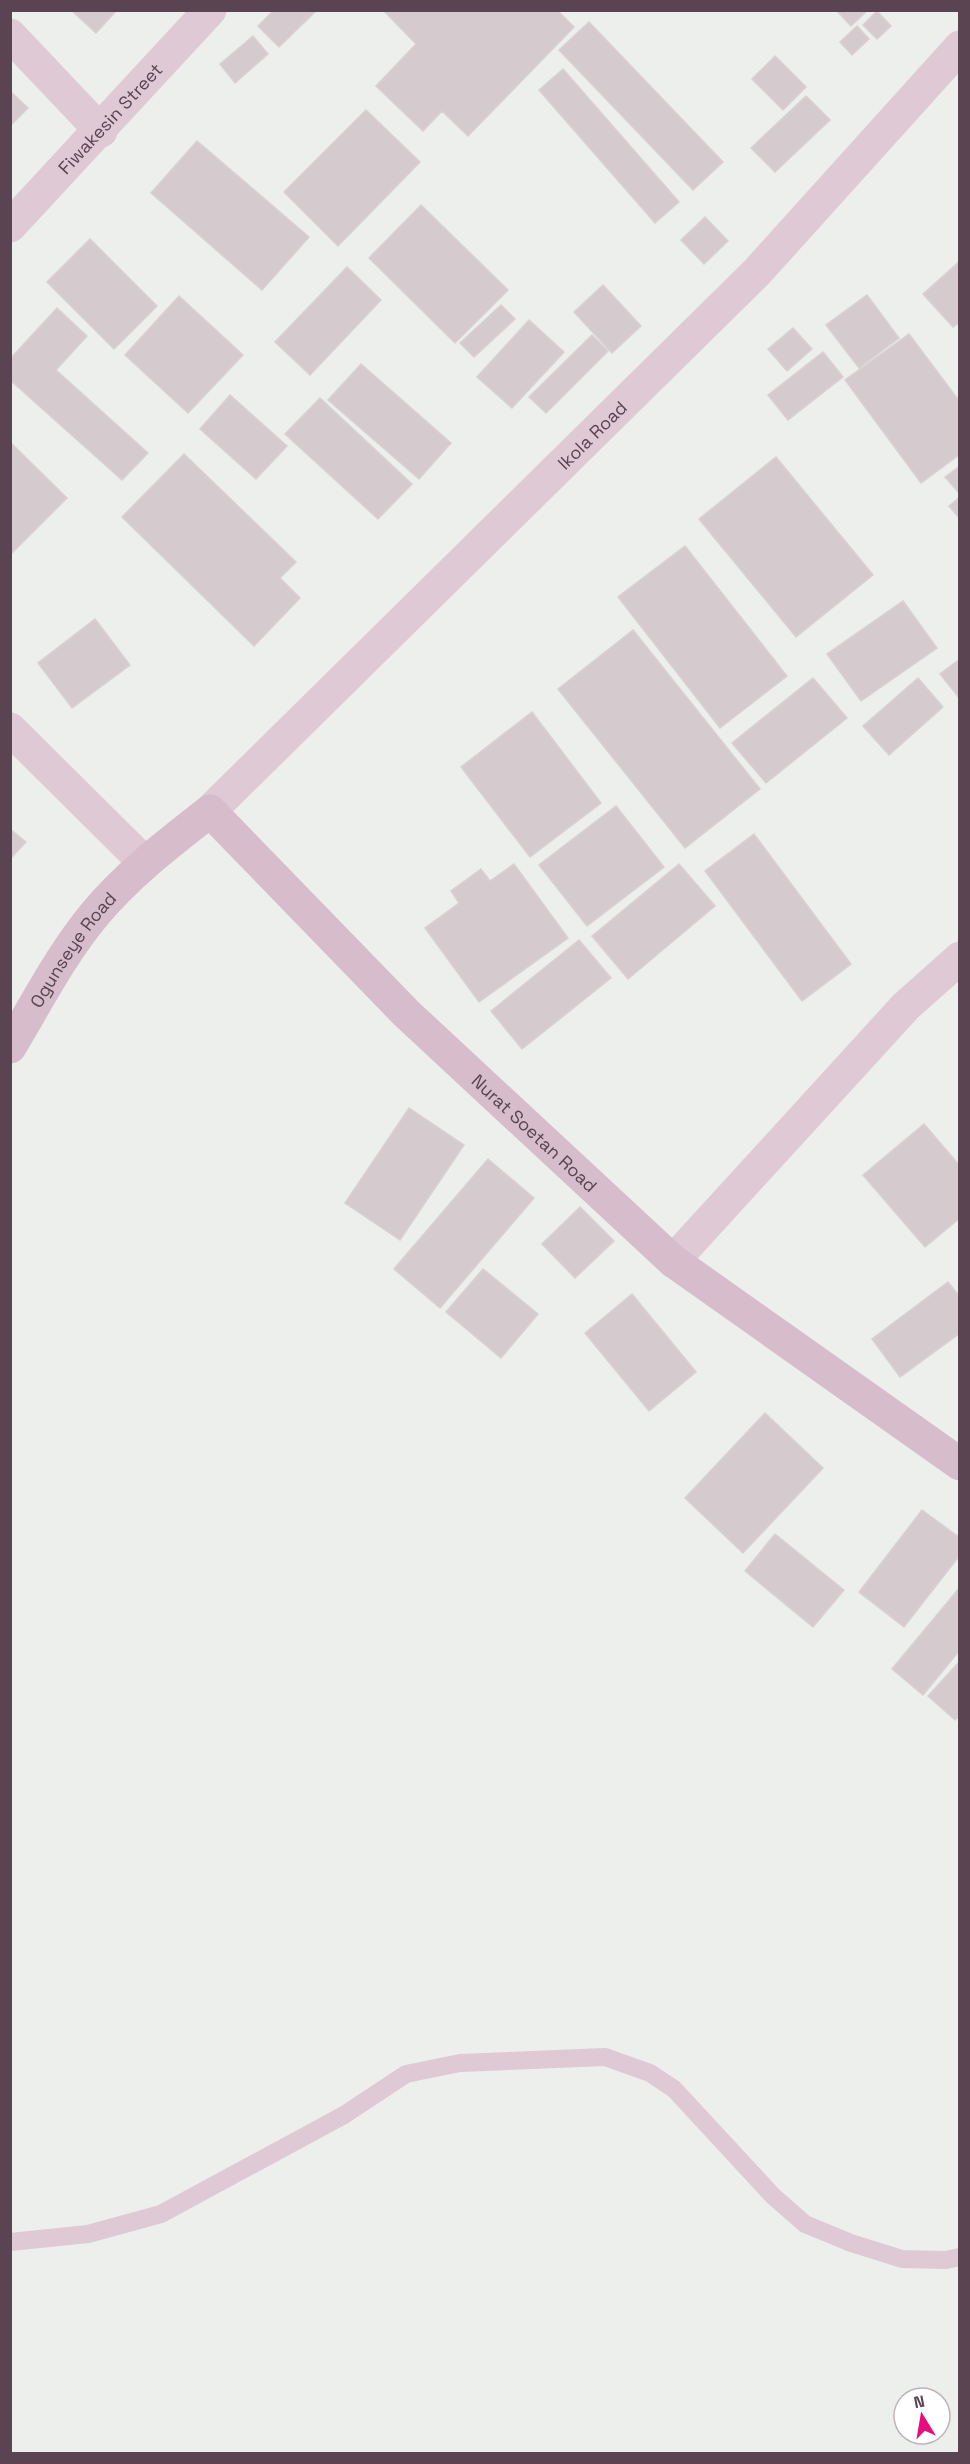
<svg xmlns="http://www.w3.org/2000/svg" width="970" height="2464" font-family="'Space Grotesk',sans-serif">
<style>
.building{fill:#d5cbcf;stroke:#d9d0d3;stroke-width:1.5}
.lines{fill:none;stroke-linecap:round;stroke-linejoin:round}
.lane{stroke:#dec9d5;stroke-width:18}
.street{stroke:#dec9d5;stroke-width:33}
.secondary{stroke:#d7bdcc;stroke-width:33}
.labels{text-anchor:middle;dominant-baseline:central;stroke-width:4.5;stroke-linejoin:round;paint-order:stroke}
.street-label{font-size:18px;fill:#5b4451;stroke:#fff}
</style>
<rect width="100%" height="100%" fill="#ecefec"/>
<!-- building -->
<path class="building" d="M 71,10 L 117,10 L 96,33 Z
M 274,10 L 317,10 L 279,47 L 258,26 Z
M 383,10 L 557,10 L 574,27 L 468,136 L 442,111 L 423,131 L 376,86 L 416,44 Z
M 836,10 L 868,10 L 851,26 Z
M 877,11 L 891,26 L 877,39 L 863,25 Z
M 589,22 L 723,162 L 693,190 L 559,50 Z
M 857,26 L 869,39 L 852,55 L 840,42 Z
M 253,36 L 268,54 L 235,83 L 220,64 Z
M 775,56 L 806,87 L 783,110 L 752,79 Z
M 563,69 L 679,202 L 655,223 L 539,90 Z
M 10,91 L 28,108 L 10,126 Z
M 806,96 L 830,120 L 775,172 L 751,148 Z
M 366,110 L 420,162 L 338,246 L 284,192 Z
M 197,141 L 309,237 L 262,290 L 151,193 Z
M 421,205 L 508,290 L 455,343 L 369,258 Z
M 705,217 L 728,241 L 704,264 L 681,240 Z
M 90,239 L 157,306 L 114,349 L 47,282 Z
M 960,261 L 960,322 L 953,327 L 923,294 Z
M 347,267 L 381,300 L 310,375 L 275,342 Z
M 603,285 L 641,326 L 612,353 L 574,312 Z
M 867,295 L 899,338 L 859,368 L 826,325 Z
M 179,296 L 243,355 L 188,413 L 125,355 Z
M 501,305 L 515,319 L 474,357 L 460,343 Z
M 57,308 L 87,336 L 56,370 L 148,453 L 122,480 L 10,380 L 10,359 Z
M 529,320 L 564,352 L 512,408 L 477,377 Z
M 793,328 L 812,349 L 787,371 L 768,349 Z
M 909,334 L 960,402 L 960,454 L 921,483 L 845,380 Z
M 592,335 L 608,351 L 546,413 L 529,397 Z
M 823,352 L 843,377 L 788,420 L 768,395 Z
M 361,364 L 451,443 L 419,479 L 328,400 Z
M 230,395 L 287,446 L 256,479 L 200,429 Z
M 320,398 L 412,484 L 378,519 L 285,434 Z
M 10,442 L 67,498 L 10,555 Z
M 184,454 L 296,562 L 280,578 L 300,598 L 254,646 L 122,517 Z
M 776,457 L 873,575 L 796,637 L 699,519 Z
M 960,466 L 960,494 L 945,477 Z
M 960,497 L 960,519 L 949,506 Z
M 685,546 L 787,676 L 720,728 L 618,597 Z
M 903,601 L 937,648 L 861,701 L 827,654 Z
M 95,619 L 130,665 L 72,708 L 38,663 Z
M 633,630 L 760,789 L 685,848 L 558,689 Z
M 960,659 L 960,699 L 940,674 Z
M 813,678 L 847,718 L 766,783 L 732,743 Z
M 918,678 L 943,707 L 889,755 L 863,726 Z
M 532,712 L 601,803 L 530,857 L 461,767 Z
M 616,806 L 664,867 L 587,926 L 539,865 Z
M 10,829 L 26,842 L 10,859 Z
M 754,834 L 851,964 L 802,1001 L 705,871 Z
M 514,864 L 568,938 L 479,1002 L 425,928 L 459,903 L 451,891 L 481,869 L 490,881 Z
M 679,864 L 715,906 L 628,979 L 592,936 Z
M 579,940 L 611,978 L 522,1049 L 491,1011 Z
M 409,1108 L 464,1145 L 400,1240 L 345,1203 Z
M 924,1124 L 960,1166 L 960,1218 L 925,1247 L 863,1175 Z
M 488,1159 L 534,1198 L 440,1308 L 394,1269 Z
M 580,1207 L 614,1241 L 575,1278 L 542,1244 Z
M 483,1269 L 538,1314 L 501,1358 L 446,1312 Z
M 948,1282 L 960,1297 L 960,1333 L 900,1377 L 872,1339 Z
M 632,1294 L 696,1372 L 649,1411 L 585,1333 Z
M 765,1413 L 823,1468 L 743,1553 L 685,1498 Z
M 922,1510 L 960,1538 L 960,1555 L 904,1627 L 859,1592 Z
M 775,1534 L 844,1590 L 813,1627 L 745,1571 Z
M 960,1587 L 960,1650 L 923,1695 L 892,1669 Z
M 960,1661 L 960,1715 L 955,1720 L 928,1696 Z"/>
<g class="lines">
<!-- lane -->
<path class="lane" d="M 10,2242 L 88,2234 L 161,2214 L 344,2115 L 406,2074 L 460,2063 L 605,2057 L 650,2073 L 674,2089 L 773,2196 L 805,2224 L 851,2243 L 902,2259 L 946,2260 L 960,2257"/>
<!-- street -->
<g class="street">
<path d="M 10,35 L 101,131"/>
<path id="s1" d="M 10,226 L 210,10"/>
<path d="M 10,729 L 145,863"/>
<path id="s2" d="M 210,811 L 757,272 L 960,47"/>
<path d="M 673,1261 L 906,1006 L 960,958"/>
</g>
<!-- secondary -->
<path class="secondary" id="s3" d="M 10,1047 C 37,1002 61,955 94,915 C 127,875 169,843 210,811 L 407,1014 L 673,1261 L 960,1464"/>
</g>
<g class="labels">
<!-- street labels -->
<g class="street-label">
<text stroke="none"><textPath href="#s1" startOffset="147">Fiwakesin Street</textPath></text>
<text stroke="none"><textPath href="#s2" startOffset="536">Ikola Road</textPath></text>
<text stroke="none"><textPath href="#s3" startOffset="116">Ogunseye Road</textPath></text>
<text stroke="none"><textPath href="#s3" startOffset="770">Nurat Soetan Road</textPath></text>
</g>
</g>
<!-- border -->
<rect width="970" height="2464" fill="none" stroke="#5b4451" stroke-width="24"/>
<!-- north arrow -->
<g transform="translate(922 2416) rotate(349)"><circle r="28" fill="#ffffff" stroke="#bdb4b9" stroke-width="1.5"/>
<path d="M0-4.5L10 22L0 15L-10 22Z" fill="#e80d7c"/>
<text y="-9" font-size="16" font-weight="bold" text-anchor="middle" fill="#5b4451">N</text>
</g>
</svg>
